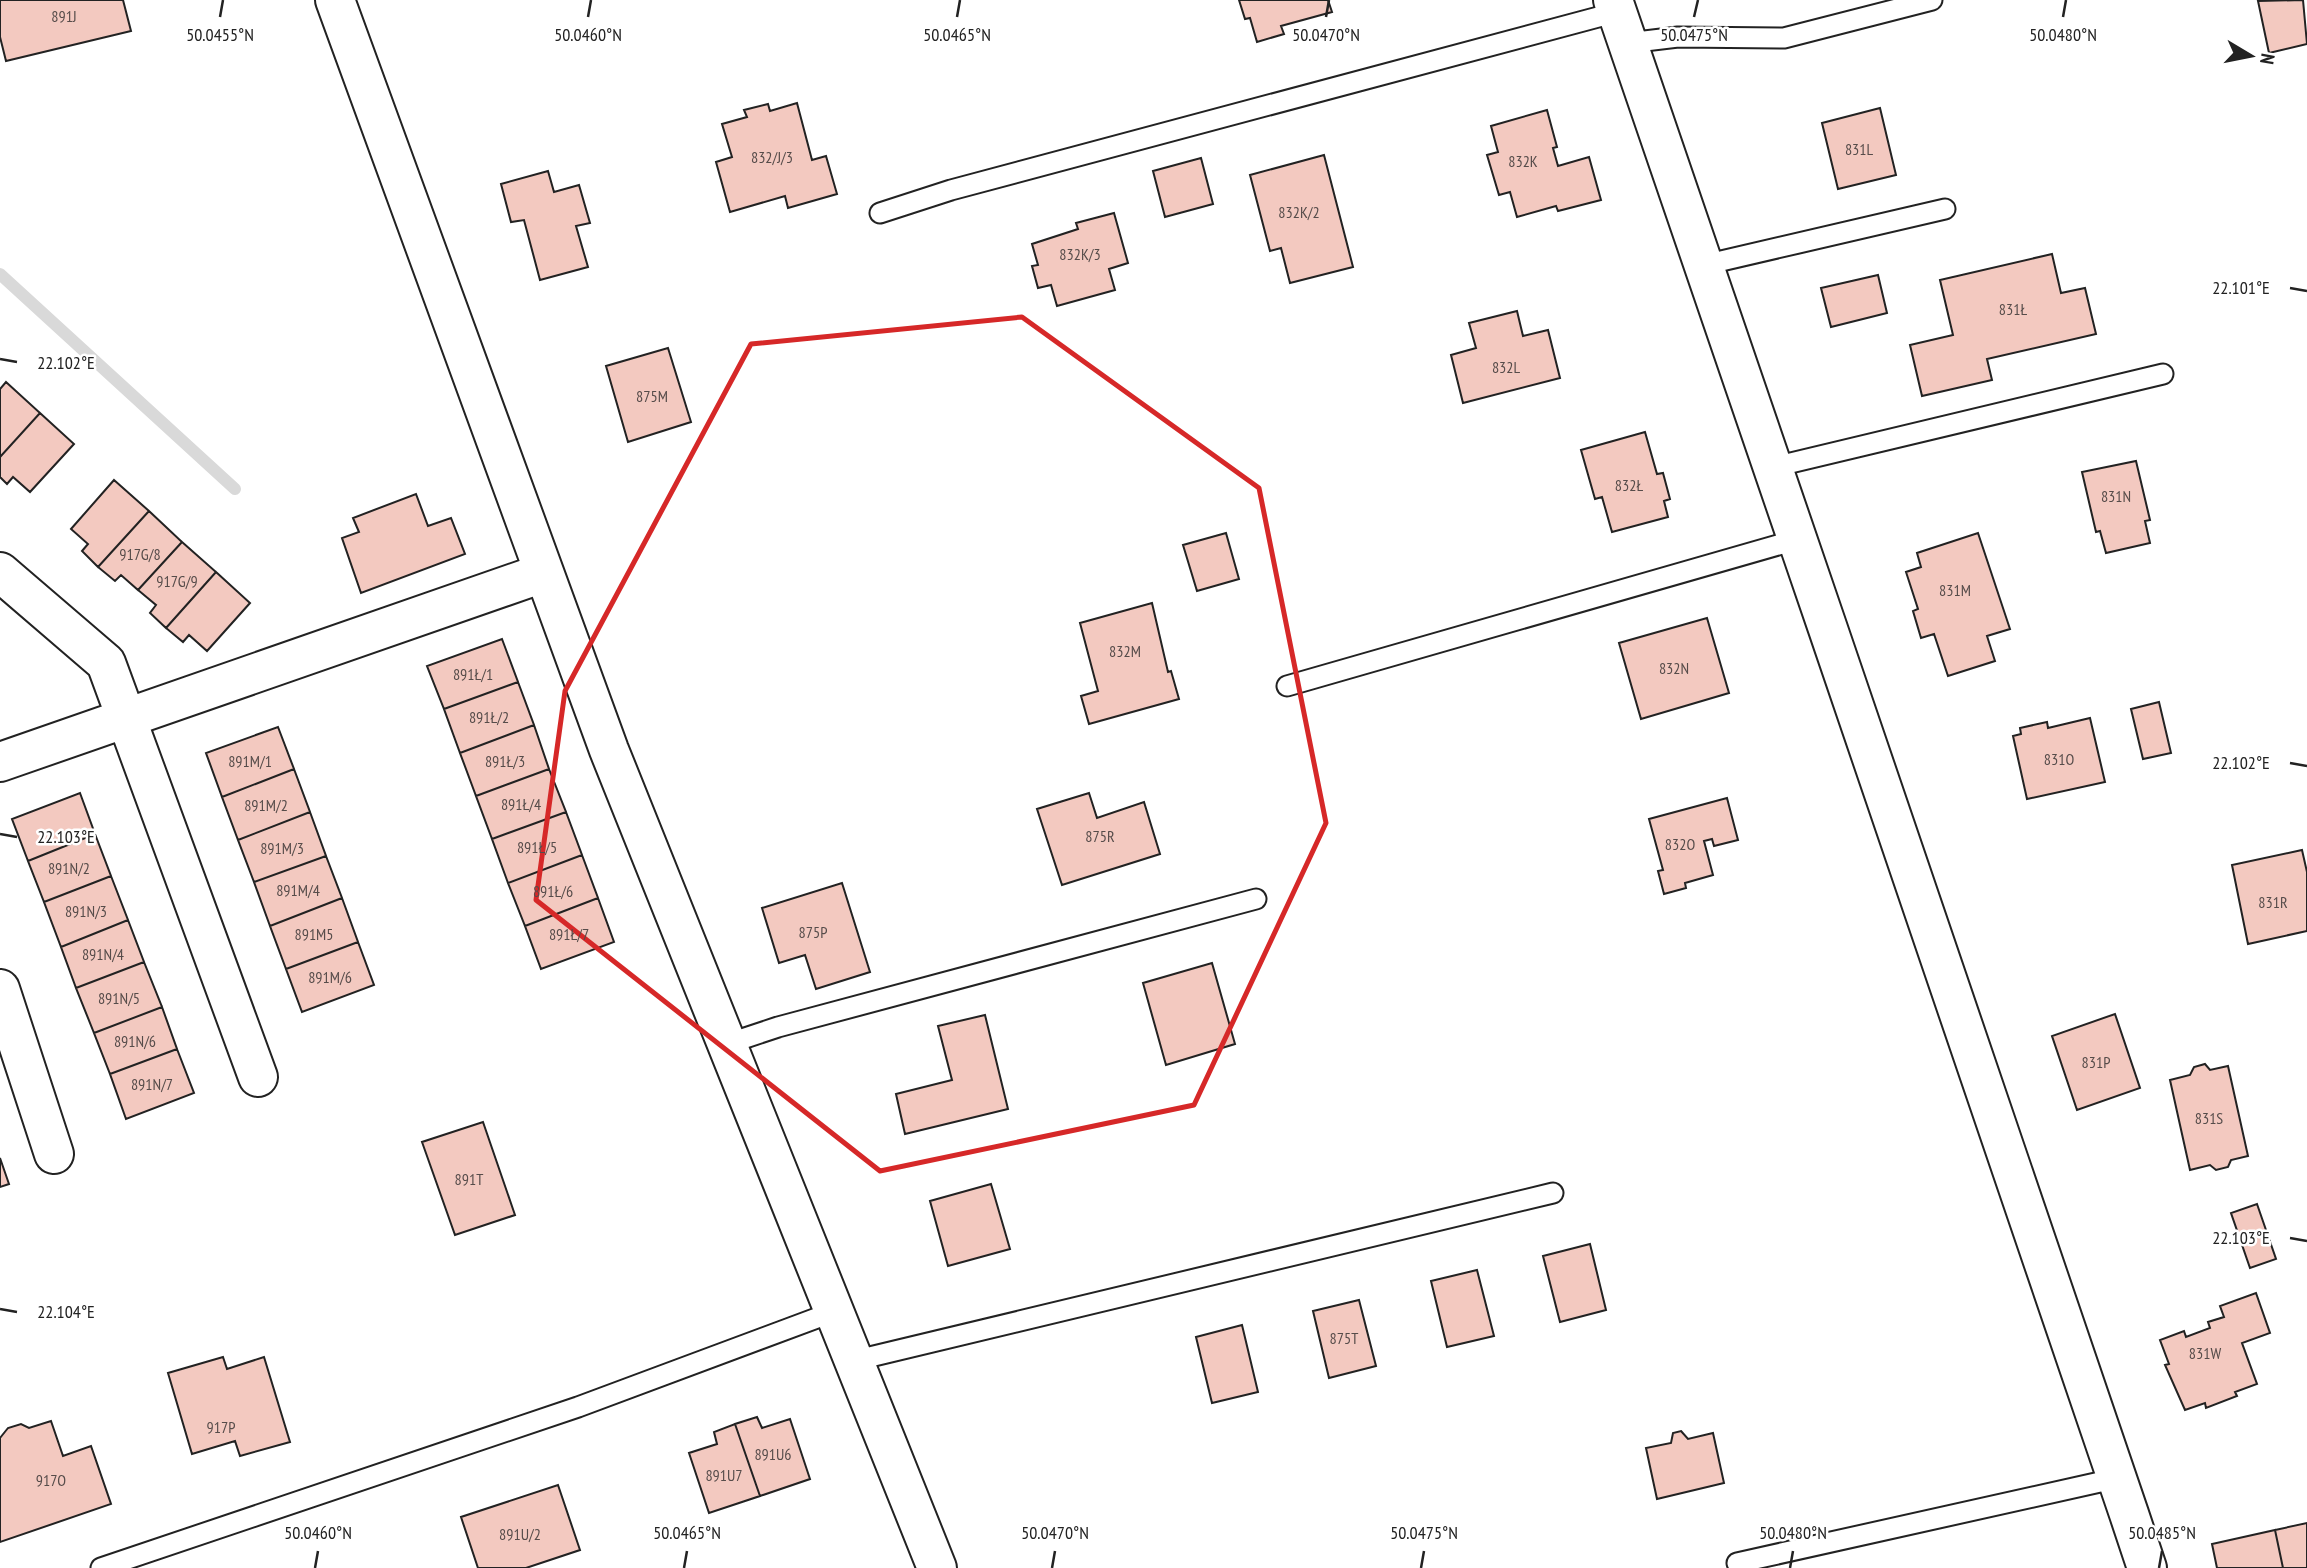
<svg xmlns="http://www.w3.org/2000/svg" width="2307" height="1568" font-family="'PT Sans Narrow',sans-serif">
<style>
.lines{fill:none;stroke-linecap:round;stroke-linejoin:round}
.stream{stroke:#d9d9d9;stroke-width:12}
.building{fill:#f3c9c0;stroke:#222;stroke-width:2}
.lane-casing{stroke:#222;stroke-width:23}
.street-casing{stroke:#222;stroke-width:42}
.lane{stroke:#fff;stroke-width:19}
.street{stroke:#fff;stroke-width:38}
.marked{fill:none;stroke:#d62828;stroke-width:5;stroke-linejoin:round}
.ticks{fill:none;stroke:#222;stroke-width:2.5}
.labels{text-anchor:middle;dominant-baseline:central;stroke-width:5;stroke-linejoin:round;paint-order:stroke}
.number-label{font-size:16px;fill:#564c4a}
.ticks-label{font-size:18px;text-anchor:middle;fill:#222;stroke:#fff;stroke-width:5;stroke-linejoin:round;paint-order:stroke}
</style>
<rect width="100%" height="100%" fill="#fff"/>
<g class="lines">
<!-- stream -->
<path class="stream" d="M 0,274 L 235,489"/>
</g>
<!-- building -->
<path class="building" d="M 0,0 L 123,0 L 131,31 L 6,61 L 0,37 Z
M 1239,0 L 1328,0 L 1332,12 L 1281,26 L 1284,34 L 1257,42 L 1250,18 L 1245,19 Z
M 2303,0 L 2307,44 L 2269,53 L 2258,1 Z
M 797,103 L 812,160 L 826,156 L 837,194 L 788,208 L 785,196 L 730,212 L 716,162 L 732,157 L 722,124 L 747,117 L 744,110 L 768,104 L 770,111 Z
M 1880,108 L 1896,175 L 1838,189 L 1822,123 Z
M 1547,110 L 1557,147 L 1553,148 L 1558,166 L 1589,157 L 1601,200 L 1558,211 L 1556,206 L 1517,217 L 1510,192 L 1499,195 L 1487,155 L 1498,152 L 1491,126 Z
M 1324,155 L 1353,267 L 1290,283 L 1281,248 L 1270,251 L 1250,175 Z
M 1201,158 L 1213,204 L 1165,217 L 1153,171 Z
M 548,171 L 554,192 L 579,185 L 590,223 L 576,226 L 588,267 L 540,280 L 524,220 L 511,222 L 501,184 Z
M 1114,213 L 1128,263 L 1109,269 L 1115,290 L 1057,306 L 1051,285 L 1038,288 L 1032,266 L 1038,265 L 1032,244 L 1078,229 L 1076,223 Z
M 2052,254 L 2061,293 L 2085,288 L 2096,334 L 1987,359 L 1992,380 L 1922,396 L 1910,345 L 1953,335 L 1940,280 Z
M 1878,275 L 1887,313 L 1831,327 L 1821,288 Z
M 1517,311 L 1523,336 L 1548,330 L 1560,378 L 1463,403 L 1451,355 L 1476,348 L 1469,323 Z
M 668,348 L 691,422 L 628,442 L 606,366 Z
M 6,382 L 40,413 L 0,457 L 0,389 Z
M 40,413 L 74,444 L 30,492 L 13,477 L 7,484 L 0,477 L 0,457 Z
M 1645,432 L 1657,474 L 1663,473 L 1670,499 L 1664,501 L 1668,517 L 1612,532 L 1602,497 L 1595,499 L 1581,450 Z
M 2136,461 L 2150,520 L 2145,521 L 2150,543 L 2106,553 L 2100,531 L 2096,532 L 2082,472 Z
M 114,480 L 149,511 L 98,567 L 82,551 L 88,544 L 71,529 Z
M 416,494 L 428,526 L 451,518 L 465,554 L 361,593 L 342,538 L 359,532 L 353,518 Z
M 149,511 L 182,542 L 138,590 L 121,575 L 115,581 L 98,567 Z
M 1226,533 L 1239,579 L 1197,591 L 1183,545 Z
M 1978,533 L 2010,629 L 1987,636 L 1995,661 L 1948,676 L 1934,634 L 1921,638 L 1913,611 L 1918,609 L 1906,572 L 1921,567 L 1917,553 Z
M 182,542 L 216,572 L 166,628 L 150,613 L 156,605 L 138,590 Z
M 216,572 L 250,603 L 207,651 L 189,635 L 183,642 L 166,628 Z
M 1152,603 L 1168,672 L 1171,671 L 1179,699 L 1089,724 L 1081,696 L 1098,691 L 1080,623 Z
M 1707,618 L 1729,693 L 1641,719 L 1619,643 Z
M 502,639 L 518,682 L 444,709 L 427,666 Z
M 518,682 L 534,725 L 460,753 L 444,709 Z
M 2159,702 L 2171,753 L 2143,759 L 2131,709 Z
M 2090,718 L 2105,782 L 2027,799 L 2013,736 L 2021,734 L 2020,728 L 2047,722 L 2048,728 Z
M 534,725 L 549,769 L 476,796 L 460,753 Z
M 278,727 L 294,769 L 222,797 L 206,753 Z
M 294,769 L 310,812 L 238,840 L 222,797 Z
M 549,769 L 566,812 L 492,839 L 476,796 Z
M 80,793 L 95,834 L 28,861 L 12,819 Z
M 1089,793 L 1097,818 L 1144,802 L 1160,854 L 1062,885 L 1037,809 Z
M 1727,798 L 1738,840 L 1714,846 L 1712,839 L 1704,841 L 1713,875 L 1685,883 L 1686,888 L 1664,894 L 1658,871 L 1663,870 L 1649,819 Z
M 310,812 L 326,856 L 254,882 L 238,840 Z
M 566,812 L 582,855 L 508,883 L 492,839 Z
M 95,834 L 111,876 L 44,902 L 28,861 Z
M 2302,850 L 2307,872 L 2307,931 L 2248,944 L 2232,865 Z
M 582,855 L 598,898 L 525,926 L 508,883 Z
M 326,856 L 342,898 L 270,926 L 254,882 Z
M 111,876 L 128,920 L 61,947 L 44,902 Z
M 842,883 L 870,972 L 816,989 L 805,955 L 779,963 L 762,908 Z
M 342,898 L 358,942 L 286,969 L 270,926 Z
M 598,898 L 614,942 L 541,969 L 525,926 Z
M 128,920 L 144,962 L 76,988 L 61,947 Z
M 358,942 L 374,985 L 302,1012 L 286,969 Z
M 144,962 L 162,1007 L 94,1033 L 76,988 Z
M 1212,963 L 1235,1044 L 1166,1065 L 1143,983 Z
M 162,1007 L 177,1049 L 110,1074 L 94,1033 Z
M 2115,1014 L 2140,1088 L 2077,1110 L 2052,1036 Z
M 985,1015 L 1008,1109 L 905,1134 L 896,1094 L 952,1080 L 938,1026 Z
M 177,1049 L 194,1093 L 126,1119 L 110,1074 Z
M 2205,1064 L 2210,1070 L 2228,1066 L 2248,1156 L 2231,1160 L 2228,1167 L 2216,1170 L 2210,1165 L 2190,1170 L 2170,1080 L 2190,1075 L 2194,1067 Z
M 483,1122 L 515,1215 L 455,1235 L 422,1142 Z
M 0,1158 L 9,1184 L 0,1187 Z
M 991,1184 L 1010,1249 L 948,1266 L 930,1201 Z
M 2257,1204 L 2276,1259 L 2250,1268 L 2231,1213 Z
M 1590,1244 L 1606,1310 L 1560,1322 L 1543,1256 Z
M 1477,1270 L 1494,1336 L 1447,1347 L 1431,1281 Z
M 2256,1293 L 2270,1333 L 2242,1343 L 2257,1384 L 2235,1392 L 2237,1396 L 2206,1408 L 2205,1403 L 2185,1410 L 2165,1365 L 2169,1364 L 2160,1340 L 2184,1331 L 2186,1337 L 2210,1328 L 2208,1322 L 2224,1317 L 2220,1306 Z
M 1359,1300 L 1376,1366 L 1329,1378 L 1313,1311 Z
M 1242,1325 L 1258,1392 L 1212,1403 L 1196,1337 Z
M 223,1357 L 227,1369 L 264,1357 L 290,1442 L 240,1456 L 235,1441 L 192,1454 L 168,1373 Z
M 757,1417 L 762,1428 L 790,1419 L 810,1479 L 760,1496 L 735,1424 Z
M 51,1421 L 63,1456 L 91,1446 L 111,1504 L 0,1542 L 0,1438 L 8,1428 L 21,1424 L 29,1428 Z
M 735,1424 L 760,1496 L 709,1513 L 689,1453 L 717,1444 L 714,1432 Z
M 1681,1431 L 1688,1439 L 1713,1433 L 1724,1483 L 1657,1499 L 1646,1448 L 1671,1443 L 1673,1433 Z
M 558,1485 L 580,1550 L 526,1568 L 478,1568 L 461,1517 Z
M 2307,1523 L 2307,1568 L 2283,1568 L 2275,1530 Z
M 2275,1530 L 2283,1568 L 2217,1568 L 2212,1544 Z"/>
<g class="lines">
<!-- lane casing -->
<g class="lane-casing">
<path id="lane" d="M 1628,43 L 1678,37 L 1784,38 L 1932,0
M 880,213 L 951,190 L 1617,12
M 1704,265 L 1945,209
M 1774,467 L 2163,374
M 1287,686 L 1799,539
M 727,1044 L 778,1027 L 1256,899
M 853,1361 L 1553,1193
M 1737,1563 L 2118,1478
M 101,1568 L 578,1407 L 833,1312"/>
</g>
<!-- street casing -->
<g class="street-casing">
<path id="street" d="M 335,0 L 609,750 L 937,1568
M 1613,0 C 1790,523 1973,1044 2147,1568
M 0,572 L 106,663 L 258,1077
M 0,762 L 543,573
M 0,989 L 54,1154"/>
</g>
<!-- lane -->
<use href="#lane" class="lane"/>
<!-- street -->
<use href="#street" class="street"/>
</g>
<!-- marked area -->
<path class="marked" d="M 1022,317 L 1259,488 L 1326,823 L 1194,1105 L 880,1171 L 536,900 L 565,691 L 751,344 Z"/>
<!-- ticks -->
<path class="ticks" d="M 220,17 L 223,0M 588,17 L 591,0M 957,17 L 960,0M 1326,17 L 1329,0M 1694,17 L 1698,0M 2063,17 L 2066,0M 2290,288 L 2307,291M 0,359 L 17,362M 2290,763 L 2307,766M 0,834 L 17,837M 2290,1238 L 2307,1241M 0,1309 L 17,1312M 315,1568 L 318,1551M 684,1568 L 687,1551M 1052,1568 L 1055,1551M 1421,1568 L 1424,1551M 1790,1568 L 1793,1551M 2159,1568 L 2162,1551"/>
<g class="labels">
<!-- number labels -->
<g class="number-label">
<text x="64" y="16">891J</text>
<text x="1859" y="149">831L</text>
<text x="772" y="157">832/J/3</text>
<text x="1523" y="161">832K</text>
<text x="1299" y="212">832K/2</text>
<text x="1080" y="254">832K/3</text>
<text x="2013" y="309">831Ł</text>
<text x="1506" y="367">832L</text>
<text x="652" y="396">875M</text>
<text x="1629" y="485">832Ł</text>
<text x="2116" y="496">831N</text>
<text x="140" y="554">917G/8</text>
<text x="177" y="581">917G/9</text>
<text x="1955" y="590">831M</text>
<text x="1125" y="651">832M</text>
<text x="1674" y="668">832N</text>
<text x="473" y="674">891Ł/1</text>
<text x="489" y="717">891Ł/2</text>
<text x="2059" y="759">831O</text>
<text x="250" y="761">891M/1</text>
<text x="505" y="761">891Ł/3</text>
<text x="521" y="804">891Ł/4</text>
<text x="266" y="805">891M/2</text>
<text x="1100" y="836">875R</text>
<text x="1680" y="844">832O</text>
<text x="537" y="847">891Ł/5</text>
<text x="282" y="848">891M/3</text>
<text x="69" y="868">891N/2</text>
<text x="298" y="890">891M/4</text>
<text x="553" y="891">891Ł/6</text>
<text x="2273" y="902">831R</text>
<text x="86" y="911">891N/3</text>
<text x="813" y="932">875P</text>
<text x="314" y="934">891M5</text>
<text x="569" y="934">891Ł/7</text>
<text x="103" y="954">891N/4</text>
<text x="330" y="977">891M/6</text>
<text x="119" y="998">891N/5</text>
<text x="135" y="1041">891N/6</text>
<text x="2096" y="1062">831P</text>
<text x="152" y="1084">891N/7</text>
<text x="2209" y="1118">831S</text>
<text x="469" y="1179">891T</text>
<text x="1344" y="1338">875T</text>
<text x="2205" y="1353">831W</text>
<text x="221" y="1427">917P</text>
<text x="773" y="1454">891U6</text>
<text x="724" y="1475">891U7</text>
<text x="51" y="1480">917O</text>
<text x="520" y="1534">891U/2</text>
</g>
</g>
<g class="ticks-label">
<text x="220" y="41">50.0455°N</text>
<text x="588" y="41">50.0460°N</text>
<text x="957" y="41">50.0465°N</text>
<text x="1326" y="41">50.0470°N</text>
<text x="1694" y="41">50.0475°N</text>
<text x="2063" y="41">50.0480°N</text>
<text x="2241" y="294">22.101°E</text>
<text x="66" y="369">22.102°E</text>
<text x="2241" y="769">22.102°E</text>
<text x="66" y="843">22.103°E</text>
<text x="2241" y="1244">22.103°E</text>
<text x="66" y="1318">22.104°E</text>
<text x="318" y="1539">50.0460°N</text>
<text x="687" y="1539">50.0465°N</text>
<text x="1055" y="1539">50.0470°N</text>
<text x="1424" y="1539">50.0475°N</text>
<text x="1793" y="1539">50.0480°N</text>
<text x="2162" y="1539">50.0485°N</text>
</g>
<!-- north arrow -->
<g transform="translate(2251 56) rotate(100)" stroke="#ffffff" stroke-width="5" paint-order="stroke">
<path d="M0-5L12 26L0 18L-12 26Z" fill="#222222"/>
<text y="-10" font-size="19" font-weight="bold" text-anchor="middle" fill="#222222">N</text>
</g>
</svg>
